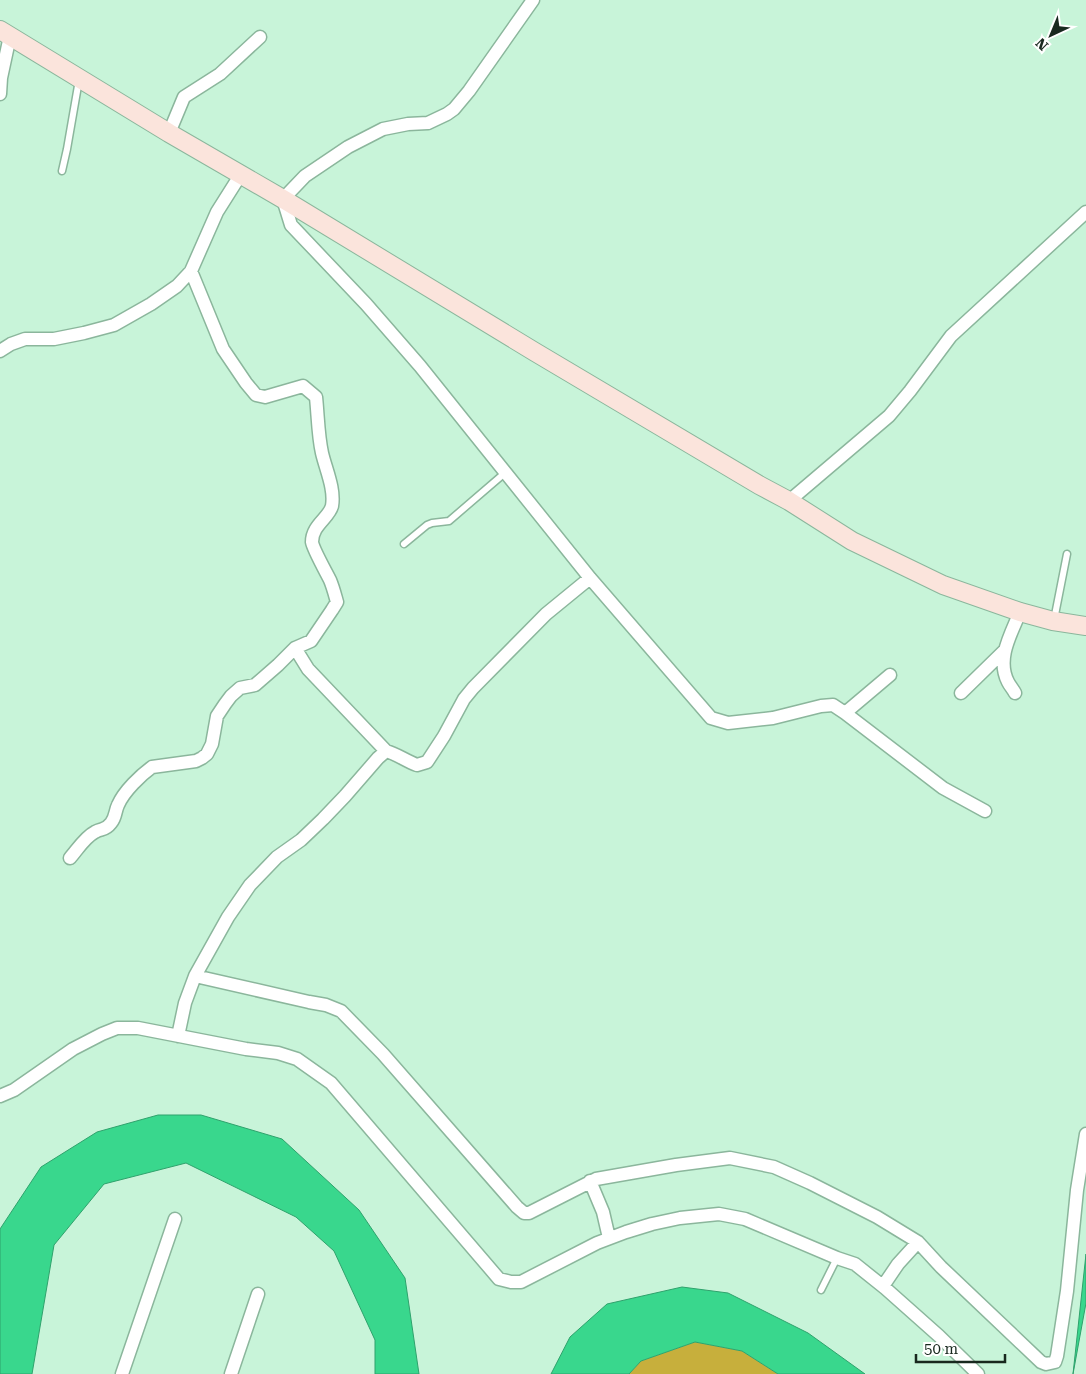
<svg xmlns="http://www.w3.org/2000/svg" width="1086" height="1374" font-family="'Roboto Serif',serif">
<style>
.forest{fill:#c7af3c}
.water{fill:#39d78d;stroke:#2fa26c}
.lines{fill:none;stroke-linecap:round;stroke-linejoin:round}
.service-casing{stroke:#8bb69c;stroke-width:9}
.minor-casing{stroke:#8bb69c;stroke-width:15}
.secondary-casing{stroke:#8bb69c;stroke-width:20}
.service{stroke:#fff;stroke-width:6}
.minor{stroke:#fff;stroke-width:12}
.secondary{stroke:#fbe4dc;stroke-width:18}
</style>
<rect width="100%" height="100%" fill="#c8f4d9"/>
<!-- forest -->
<path class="forest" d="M 695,1342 L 742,1351 L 778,1374 L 629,1374 L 641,1361 Z"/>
<!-- water -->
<path class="water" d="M 158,1115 L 201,1115 L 282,1139 L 359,1210 L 405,1278 L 419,1374 L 375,1374 L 375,1340 L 334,1251 L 296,1217 L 186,1163 L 104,1184 L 54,1245 L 32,1374 L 0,1374 L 0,1229 L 41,1167 L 97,1132 Z
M 1086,1254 L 1086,1303 L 1073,1374 Z
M 682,1287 L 728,1293 L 808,1333 L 865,1374 L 778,1374 L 742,1351 L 695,1342 L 641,1361 L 629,1374 L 551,1374 L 570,1337 L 607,1304 Z"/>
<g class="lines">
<!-- service casing -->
<g class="service-casing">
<path id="service" d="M 62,171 L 67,149 L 79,80
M 404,544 L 427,525 L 432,523 L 449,521 L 506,472
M 1054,620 L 1067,554
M 821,1290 L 837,1258"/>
</g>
<!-- minor casing -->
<g class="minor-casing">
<path id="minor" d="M 533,0 L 469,91 L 454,109 L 447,114 L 428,123 L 408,124 L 383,129 L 348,147 L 305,176 L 283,199 L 291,225 L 366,304 L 420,366 L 590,578 L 711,718 L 728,723 L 773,718 L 821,706 L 833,705 L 845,713 L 943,788 L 985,811
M 0,94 L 1,78 L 10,36
M 169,133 L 184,97 L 220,74 L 260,37
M 0,351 L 11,344 L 25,339 L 54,339 L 84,333 L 114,325 L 151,304 L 177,286 L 191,271 L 217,212 L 241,174
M 789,501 L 889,416 L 910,391 L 951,336 L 1086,212
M 295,648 L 308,669 L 386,751
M 961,693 L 1005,650
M 1015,693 C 1013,689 1010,686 1008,682 C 996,659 1011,634 1020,612
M 845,713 L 890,675
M 70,858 C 77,850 85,837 95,832 C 102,828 105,831 111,823 C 116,817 115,811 118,805 C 124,791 141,775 152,767 L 196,761 L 202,758 L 207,754 L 212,744 L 217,716 L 225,704 L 231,696 L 240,688 L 255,685 L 278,665 L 295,648 L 311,641 L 332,610 L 337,602 C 335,595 333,587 330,580 C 326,572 313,549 312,542 C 312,525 329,518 332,506 C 335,489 326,470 322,453 C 318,435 318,416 316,397 L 303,386 L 265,397 L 256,395 L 246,383 L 223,349 L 191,271
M 195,976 L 309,1002 L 326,1005 L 341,1011 L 383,1054 L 517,1207 L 524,1213 L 529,1213 L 596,1179 L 676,1165 L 730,1158 L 774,1167 L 810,1183 L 877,1217 L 918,1242 L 941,1267 L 1041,1362 L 1046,1364 L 1055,1362 L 1057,1356 L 1067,1291 L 1077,1190 L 1086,1134
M 178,1036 L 185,1003 L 195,976 L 228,917 L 250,885 L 277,857 L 301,840 L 323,819 L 345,796 L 378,758 L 386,751 C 397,754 406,761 417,765 L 427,762 L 444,736 L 464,699 L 473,688 L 546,614 L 590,578
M 0,1096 L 14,1090 L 73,1049 L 102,1034 L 117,1028 L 138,1028 L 246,1049 L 278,1053 L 297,1059 L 331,1083 L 499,1279 L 511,1282 L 521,1282 L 597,1243 L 626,1232 L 652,1224 L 680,1218 L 719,1214 L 745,1219 L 837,1258 L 855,1264 L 885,1288 L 939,1336 L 978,1374
M 590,1181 L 603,1212 L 609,1238
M 883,1286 L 898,1264 L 918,1242
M 122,1374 L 175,1219
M 231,1374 L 258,1294"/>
</g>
<!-- secondary casing -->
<g class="secondary-casing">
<path id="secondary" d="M 0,30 L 169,133 L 283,199 L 535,352 L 759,485 L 789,501 L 852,541 L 943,585 L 1020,612 L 1053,621 L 1086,626"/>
</g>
<!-- service -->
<use href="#service" class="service"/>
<!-- minor -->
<use href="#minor" class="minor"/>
<!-- secondary -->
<use href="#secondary" class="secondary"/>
</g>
<!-- north arrow -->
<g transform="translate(1051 35) rotate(224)" stroke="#ffffff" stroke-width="4" paint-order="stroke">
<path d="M0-4L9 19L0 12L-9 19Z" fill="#18281e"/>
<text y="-8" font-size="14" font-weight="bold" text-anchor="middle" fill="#18281e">N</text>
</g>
<!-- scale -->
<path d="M916 1354v8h89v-8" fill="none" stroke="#18281e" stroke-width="2.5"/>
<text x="924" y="1354" font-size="15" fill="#18281e" stroke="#ffffff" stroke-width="4" paint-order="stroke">50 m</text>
</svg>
